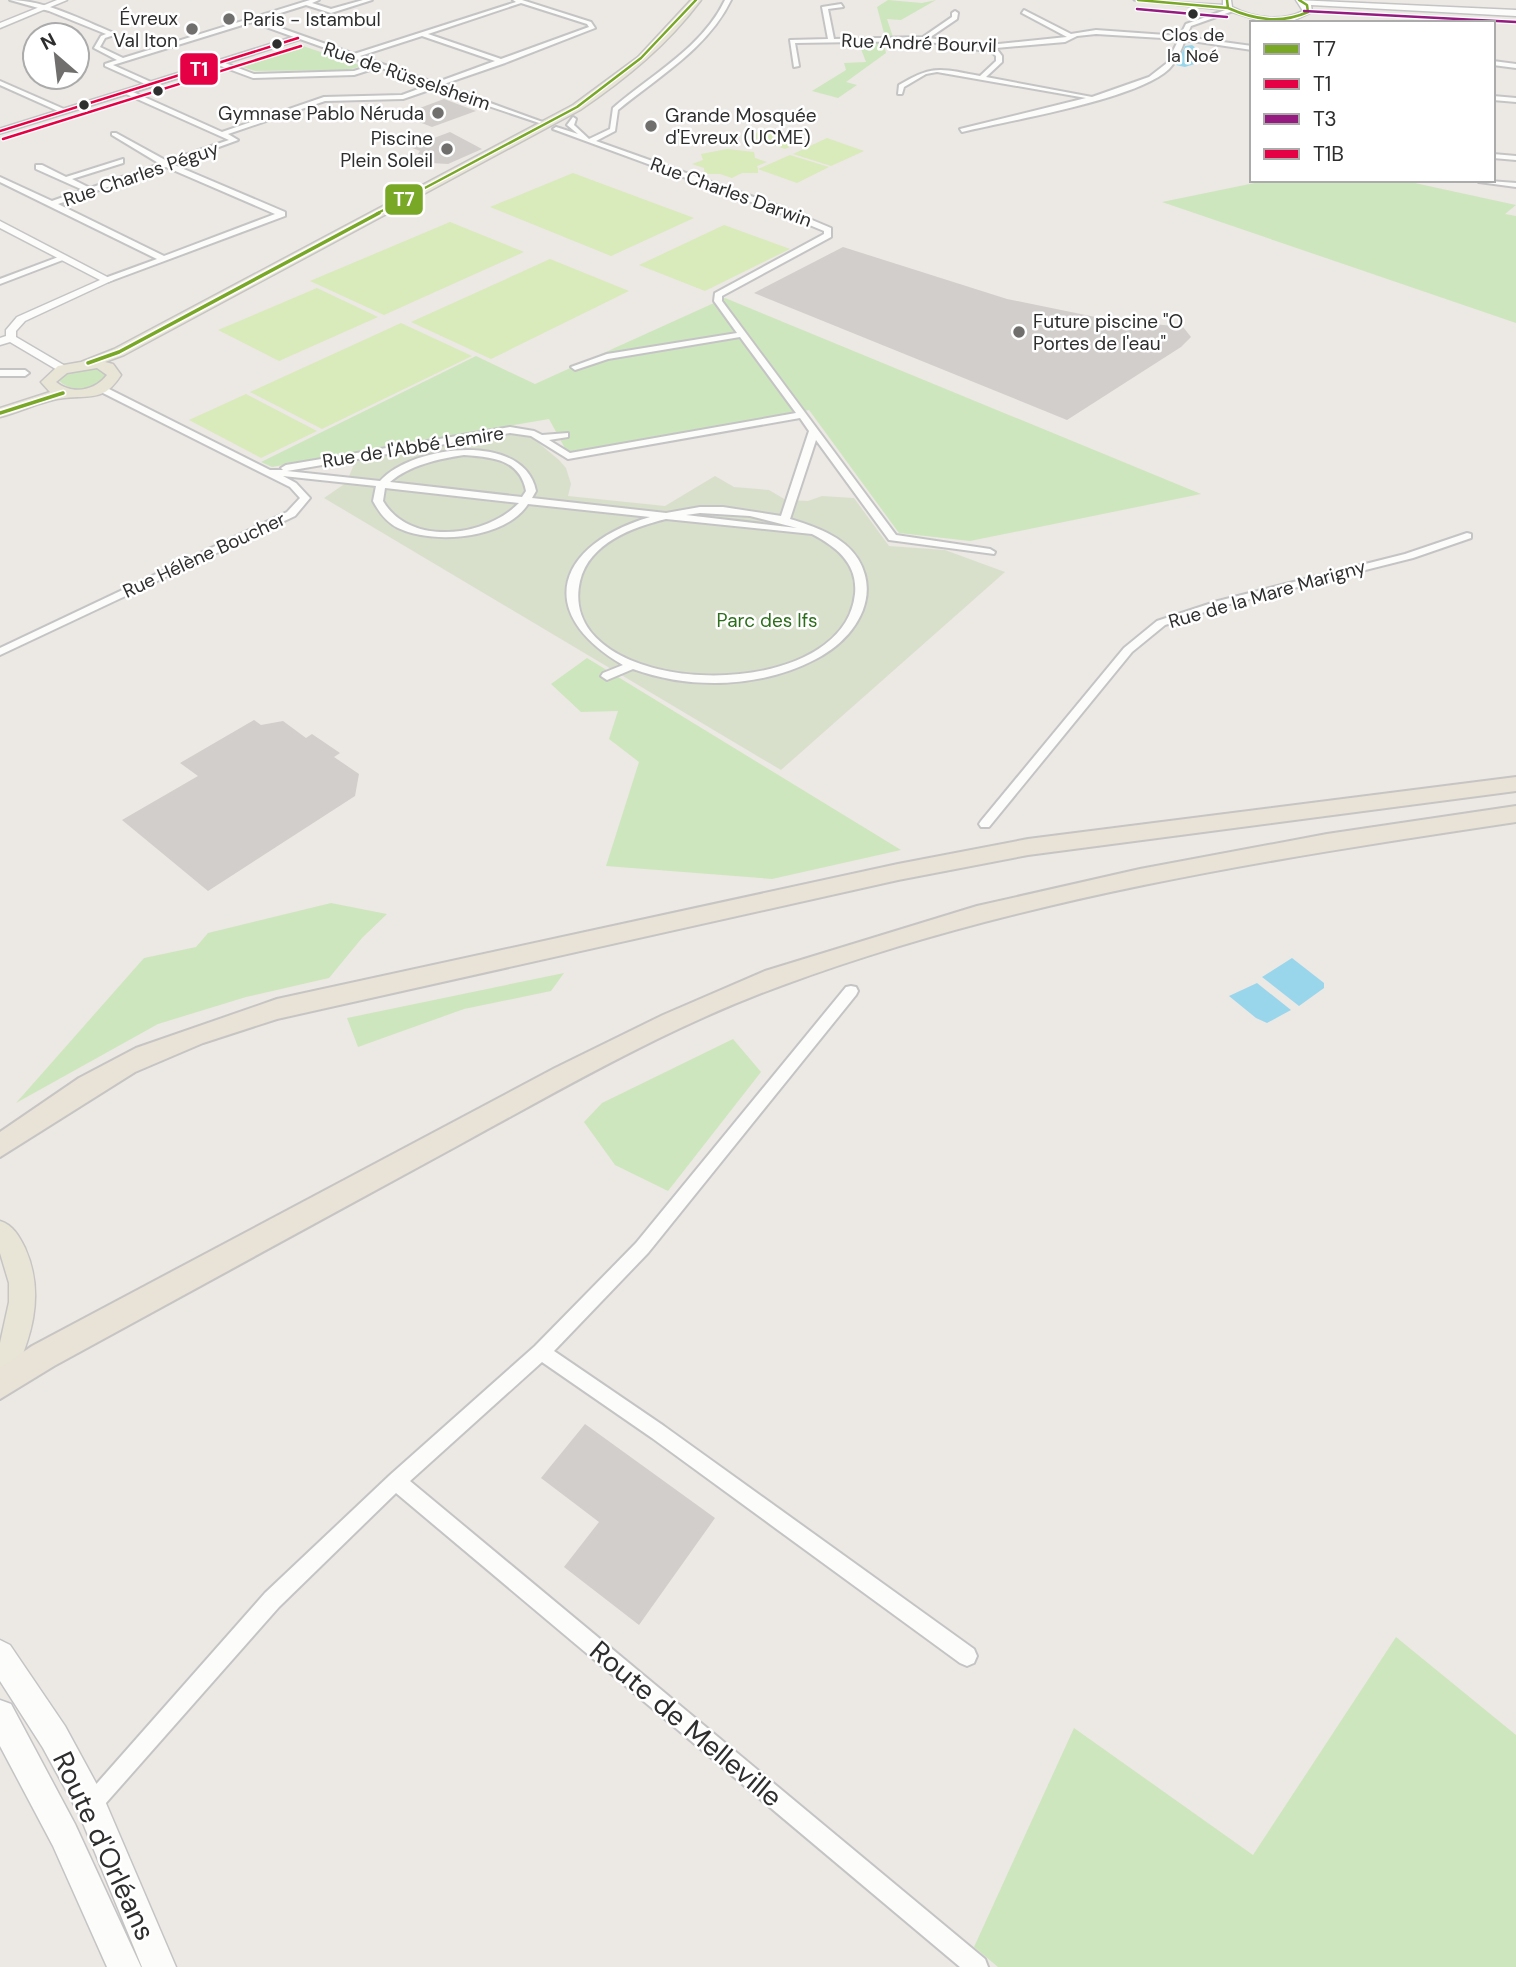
<svg xmlns="http://www.w3.org/2000/svg" width="1516" height="1967" font-family="'DM Sans',sans-serif">
<style>
.green{fill:#cee6be}
.cemetery{fill:#d8e0cc}
.pitch{fill:#d9eabb}
.water{fill:#99d6ec}
.building{fill:#d1cecb}
.lines{fill:none;stroke-linecap:round;stroke-linejoin:round}
.minor-casing{stroke:#c5c4c5;stroke-width:4}
.tertiary-casing{stroke:#c5c4c5;stroke-width:3}
.secondary-casing{stroke:#c5c4c5;stroke-width:3}
.primary-casing{stroke:#c6c5c4;stroke-width:3}
.trunk-casing{stroke:#c6c5c4;stroke-width:4}
.minor{fill:#fcfcfb;fill-rule:evenodd}
.tertiary{fill:#fcfcfb;fill-rule:evenodd}
.secondary{fill:#fcfcfb;fill-rule:evenodd}
.primary{fill:#e8e4d6;fill-rule:evenodd}
.trunk{fill:#e9e2d6;fill-rule:evenodd}
.bus-1-far1-casing{stroke:#fff;stroke-width:5}
.bus-1-casing{stroke:#fff;stroke-width:7}
.bus-2-casing{stroke:#fff;stroke-width:5}
.bus-3-casing{stroke:#fff;stroke-width:5}
.bus-4-casing{stroke:#fff;stroke-width:5}
.bus-1-far1{stroke:#79a726;stroke-width:2.5}
.bus-1{stroke:#79a726;stroke-width:3.5}
.bus-2{stroke:#e50046;stroke-width:2.5}
.bus-3{stroke:#951b81;stroke-width:2.5}
.bus-4{stroke:#e50046;stroke-width:2.5}
.bus-dot{fill:#2e2e2e;stroke:#fff;stroke-width:2.5}
.poi-dot{fill:#706f6e;stroke:#fff;stroke-width:2.5}
.labels{text-anchor:middle;dominant-baseline:central;stroke-width:5;stroke-linejoin:round;paint-order:stroke}
.far-bus-label{font-size:18px;fill:#2e2e2e;stroke:#fff}
.far-poi-label{font-size:19px;fill:#2e2e2e;stroke:#fff;text-anchor:end}
.far-street-label{font-size:19px;fill:#2e2e2e;stroke:#fff}
.far-park-label{font-size:19px;fill:#2c6e1b;stroke:#fff}
.near-street-label{font-size:28px;fill:#2e2e2e;stroke:#fff}
.line-badge{stroke:#fff;stroke-width:2.5}
.badge-label{font-size:19px;text-anchor:middle;font-weight:bold;fill:#fff}
</style>
<rect width="100%" height="100%" fill="#ece8e4"/>
<!-- green -->
<path class="green" d="M 888,0 L 922,3 L 936,0 L 901,20 L 887,19 L 893,37 L 885,37 L 877,7 Z
M 858,41 L 883,41 L 886,53 L 846,82 L 857,85 L 838,98 L 812,91 L 846,70 L 844,63 L 866,62 Z
M 297,44 L 362,66 L 348,70 L 255,71 L 236,65 Z
M 1269,180 L 1401,180 L 1516,205 L 1505,214 L 1516,216 L 1516,323 L 1162,202 Z
M 725,298 L 1201,494 L 970,541 L 899,533 L 809,410 L 567,452 L 549,419 L 272,467 L 261,462 L 476,356 L 535,384 Z
M 98,368 L 107,377 C 96,392 71,393 58,380 L 62,373 Z
M 587,658 L 901,850 L 772,879 L 606,866 L 639,762 L 609,739 L 618,711 L 581,712 L 551,684 Z
M 331,903 L 387,914 L 362,938 L 329,978 L 246,997 L 158,1024 L 16,1103 L 144,958 L 196,947 L 208,933 Z
M 564,973 L 551,991 L 464,1009 L 358,1047 L 347,1018 Z
M 733,1039 L 761,1072 L 668,1191 L 615,1165 L 584,1122 L 602,1103 Z
M 1396,1637 L 1516,1735 L 1516,1967 L 998,1967 L 974,1947 L 1074,1728 L 1253,1855 Z"/>
<!-- cemetery -->
<path class="cemetery" d="M 506,435 L 529,435 L 559,460 L 566,468 L 571,484 L 568,496 L 665,506 L 715,476 L 734,487 L 769,490 L 786,500 L 808,501 L 822,496 L 854,498 L 889,546 L 945,550 L 1005,572 L 781,770 L 324,498 L 346,483 L 353,467 L 350,461 Z"/>
<!-- pitch -->
<path class="pitch" d="M 764,130 L 800,142 L 785,149 L 748,136 Z
M 827,138 L 864,151 L 831,166 L 793,154 Z
M 727,149 L 754,152 L 755,158 L 767,162 L 757,166 L 758,169 L 790,155 L 829,167 L 797,183 L 758,169 L 758,173 L 742,173 L 732,178 L 720,174 L 705,174 L 704,168 L 692,164 L 703,160 L 701,154 Z
M 573,173 L 694,218 L 611,256 L 490,207 Z
M 450,222 L 524,252 L 384,315 L 310,281 Z
M 724,225 L 790,249 L 705,291 L 639,265 Z
M 550,259 L 629,291 L 491,359 L 411,322 Z
M 317,288 L 378,317 L 279,361 L 218,330 Z
M 401,323 L 472,356 L 322,429 L 250,392 Z
M 246,394 L 317,431 L 261,458 L 189,420 Z"/>
<!-- water -->
<path class="water" d="M 1192,45 L 1210,59 L 1185,67 L 1176,65 L 1185,46 Z
M 1292,958 L 1324,983 L 1324,988 L 1299,1006 L 1262,977 Z
M 1257,983 L 1291,1010 L 1267,1023 L 1256,1018 L 1229,996 Z"/>
<!-- building -->
<path class="building" d="M 444,99 L 476,111 L 432,127 L 401,115 Z
M 450,132 L 482,149 L 448,164 L 431,163 L 416,157 L 420,151 L 410,147 Z
M 843,247 L 1007,299 L 1105,319 L 1183,327 L 1191,337 L 1181,347 L 1067,420 L 754,293 Z
M 254,720 L 261,725 L 283,721 L 306,738 L 312,734 L 340,753 L 334,757 L 359,774 L 355,796 L 208,891 L 122,820 L 198,776 L 180,763 Z
M 585,1424 L 715,1518 L 639,1625 L 564,1567 L 599,1522 L 541,1478 Z"/>
<g class="lines">
<!-- minor casing -->
<g class="minor-casing">
<path id="minor" d="M 10,0 C 45,0 82,20 114,33 L 114,35 L 105,38 L 100,47 L 123,58 L 310,0 L 319,0 L 312,3 L 331,9 L 363,0 L 372,0 L 331,13 L 306,5 L 258,20 L 354,54 L 516,2 L 513,0 L 522,0 L 591,22 L 595,28 L 505,63 L 441,85 L 548,124 L 548,126 L 435,88 L 403,99 L 325,101 L 228,134 L 238,140 L 172,164 L 285,212 L 285,216 L 108,282 L 104,280 L 105,278 L 157,259 L 0,182 L 0,177 L 52,201 L 83,190 L 36,169 L 36,165 L 42,165 L 66,177 L 123,159 L 123,163 L 72,179 L 90,188 L 160,164 L 112,135 L 112,133 L 116,133 L 167,161 L 229,140 L 126,94 L 0,133 L 0,129 L 58,111 L 0,85 L 0,81 L 64,109 L 145,84 L 105,66 L 105,64 L 117,60 L 94,48 L 101,36 L 106,34 L 49,11 ZM 521,3 L 587,24 L 589,27 L 501,59 L 428,34 ZM 252,22 L 294,37 L 151,82 L 113,65 ZM 422,36 L 495,61 L 435,83 L 360,56 ZM 300,39 L 373,65 L 354,71 L 254,74 L 225,63 ZM 218,65 L 253,78 L 354,75 L 379,67 L 429,85 L 402,95 L 324,97 L 222,132 L 133,92 ZM 166,167 L 275,214 L 164,256 L 58,204 Z
M 725,0 L 731,0 C 708,48 658,77 618,110 L 615,131 L 596,141 L 779,206 L 831,228 L 831,237 L 722,296 L 722,301 L 896,535 L 990,549 L 995,552 L 994,554 L 889,540 L 816,440 L 790,519 C 813,526 844,536 858,559 C 882,599 853,640 816,659 C 761,688 691,690 633,669 L 607,680 L 601,676 L 603,673 L 623,665 C 532,612 558,544 650,517 L 528,504 C 506,539 433,545 398,528 C 386,522 379,512 373,501 L 376,486 L 283,476 L 296,483 L 310,498 L 295,516 L 0,655 L 0,648 L 287,512 L 300,498 L 290,487 L 97,390 L 97,386 L 103,386 L 270,470 L 283,470 L 281,468 L 286,465 L 510,427 L 534,431 L 542,435 L 568,433 L 568,437 L 549,440 L 570,453 L 796,413 L 740,337 L 608,359 L 575,370 L 571,367 L 607,354 L 737,333 L 714,301 L 715,293 L 824,234 L 824,231 L 773,210 L 553,129 L 556,127 L 578,134 L 567,125 L 573,117 L 576,119 L 574,125 L 589,139 L 610,129 L 613,108 C 651,75 703,47 725,0 ZM 800,418 L 809,431 L 781,516 L 723,507 L 700,507 L 666,513 L 532,498 L 536,491 C 524,431 412,445 380,481 L 287,471 L 510,433 L 531,436 L 568,459 ZM 464,455 C 492,457 520,459 526,491 L 522,497 L 390,482 C 410,465 438,459 464,455 ZM 385,488 L 519,503 C 486,537 410,547 383,501 ZM 700,513 L 750,516 L 797,528 L 686,515 ZM 666,519 L 812,534 C 837,547 858,564 855,594 C 843,710 553,699 580,581 C 589,543 633,527 666,519 Z
M 841,4 L 843,7 L 828,9 L 834,39 L 923,37 L 952,17 L 952,13 L 955,11 L 958,13 L 957,19 L 929,38 L 979,46 L 1067,37 L 1022,13 L 1024,10 L 1071,34 L 1096,30 L 1180,36 L 1186,24 L 1231,8 L 1233,11 L 1191,26 L 1186,37 L 1252,46 L 1252,50 L 1185,40 C 1181,50 1177,61 1169,69 C 1136,100 1010,120 962,132 L 960,129 L 1086,98 L 937,72 L 926,74 L 904,87 L 902,94 L 898,94 L 899,85 C 934,64 941,69 980,76 L 996,61 L 996,56 L 989,49 L 979,50 L 924,41 L 795,43 L 799,66 L 794,67 L 790,40 L 828,39 L 822,7 ZM 1096,34 L 1179,39 L 1167,63 L 1149,77 L 1092,97 L 986,77 L 1002,62 L 1002,56 L 996,48 L 1065,42 L 1077,36 Z
M 1493,61 L 1516,64 L 1516,68 L 1493,65 Z
M 1493,96 L 1516,98 L 1516,102 L 1493,100 Z
M 1493,154 L 1516,156 L 1516,160 L 1493,158 Z
M 1476,180 L 1516,183 L 1516,187 L 1479,182 Z
M 61,256 L 68,258 L 0,284 L 0,279 Z
M 0,370 L 25,370 L 29,373 L 25,376 L 0,376 Z
M 1467,533 L 1471,534 L 1471,538 L 1413,558 L 1226,605 L 1165,625 L 1132,652 L 989,827 L 981,827 L 979,824 L 981,821 L 1124,648 L 1157,621 L 1218,601 L 1405,554 Z
M 851,986 L 856,987 L 858,991 L 856,995 L 648,1253 L 554,1351 L 664,1426 L 974,1649 L 977,1656 L 974,1663 L 967,1666 L 960,1663 L 652,1438 L 542,1362 L 410,1481 L 985,1959 L 988,1967 L 960,1967 L 396,1493 L 279,1607 L 98,1812 L 91,1815 L 84,1812 L 81,1805 L 84,1798 L 265,1593 L 390,1475 L 535,1346 L 636,1243 L 846,987 Z"/>
</g>
<!-- tertiary casing -->
<g class="tertiary-casing">
<path id="tertiary" d="M 57,0 L 67,0 L 0,28 L 0,23 Z
M 0,221 L 113,280 L 25,321 L 16,331 L 16,337 L 67,367 L 67,371 L 59,371 L 10,342 L 0,345 L 0,338 L 6,336 L 6,330 L 17,317 L 100,280 L 0,228 Z"/>
</g>
<!-- secondary casing -->
<g class="secondary-casing">
<path id="secondary" d="M 1134,0 L 1223,5 L 1223,0 L 1231,0 L 1232,7 C 1254,18 1281,22 1303,11 L 1296,0 L 1516,10 L 1516,16 L 1311,5 L 1312,12 L 1290,22 L 1268,23 L 1226,10 Z
M 0,1640 L 10,1645 L 65,1726 L 102,1794 L 176,1967 L 142,1967 L 80,1816 L 43,1748 L 0,1681 Z
M 0,1700 L 11,1704 L 75,1824 L 141,1967 L 107,1967 L 53,1846 L 0,1746 Z"/>
</g>
<!-- primary casing -->
<g class="primary-casing">
<path id="primary" d="M 691,0 L 701,0 C 667,45 627,78 580,110 L 124,355 L 105,362 L 113,364 L 121,375 C 104,402 90,395 64,398 C 43,400 21,412 0,417 L 0,408 L 50,392 L 41,382 L 58,366 L 81,362 L 114,349 L 573,105 L 638,57 ZM 97,368 L 107,375 C 95,391 72,395 56,382 L 67,373 Z
M 0,1221 C 13,1225 19,1236 25,1248 C 46,1295 31,1340 10,1384 L 0,1388 L 0,1343 L 9,1302 L 9,1283 L 0,1253 Z"/>
</g>
<!-- trunk casing -->
<g class="trunk-casing">
<path id="trunk" d="M 1516,777 L 1516,791 L 1028,855 L 898,880 L 277,1019 L 203,1043 L 135,1072 L 0,1157 L 0,1132 L 79,1078 L 136,1048 L 277,999 L 898,864 L 1028,839 Z
M 1516,806 L 1516,822 C 1269,859 1018,898 783,985 C 670,1026 563,1088 457,1146 C 322,1219 188,1293 54,1366 L 0,1399 L 0,1368 L 32,1346 L 555,1068 L 663,1015 L 765,971 L 977,906 L 1140,869 L 1327,834 Z"/>
</g>
<!-- minor -->
<use href="#minor" class="minor"/>
<!-- tertiary -->
<use href="#tertiary" class="tertiary"/>
<!-- secondary -->
<use href="#secondary" class="secondary"/>
<!-- primary -->
<use href="#primary" class="primary"/>
<!-- trunk -->
<use href="#trunk" class="trunk"/>
<!-- bus-1-far1 casing -->
<g class="bus-1-far1-casing">
<path id="bus-1-far1" d="M 1138,0 L 1228,8
M 1227,0 L 1228,8 C 1255,20 1281,24 1308,12 L 1307,5 L 1299,0
M 376,214 L 577,107 L 641,58 L 696,0"/>
</g>
<!-- bus-1 casing -->
<g class="bus-1-casing">
<path id="bus-1" d="M 88,363 L 119,352 L 379,213
M 0,413 L 63,393"/>
</g>
<!-- bus-2 casing -->
<g class="bus-2-casing">
<path id="bus-2" d="M 0,131 L 298,38"/>
</g>
<!-- bus-3 casing -->
<g class="bus-3-casing">
<path id="bus-3" d="M 1137,9 L 1227,17
M 1304,11 L 1516,22"/>
</g>
<!-- bus-4 casing -->
<g class="bus-4-casing">
<path id="bus-4" d="M 3,139 L 301,46"/>
</g>
<!-- bus-1-far1 -->
<use href="#bus-1-far1" class="bus-1-far1"/>
<!-- bus-1 -->
<use href="#bus-1" class="bus-1"/>
<!-- bus-2 -->
<use href="#bus-2" class="bus-2"/>
<!-- bus-3 -->
<use href="#bus-3" class="bus-3"/>
<!-- bus-4 -->
<use href="#bus-4" class="bus-4"/>
</g>
<!-- markers -->
<g class="bus-dot">
<circle cx="1193" cy="14" r="6"/>
<circle cx="277" cy="44" r="6"/>
<circle cx="158" cy="91" r="6"/>
<circle cx="84" cy="105" r="6"/>
</g>
<g class="poi-dot">
<circle cx="229" cy="19" r="7"/>
<circle cx="192" cy="29" r="7"/>
<circle cx="438" cy="113" r="7"/>
<circle cx="651" cy="126" r="7"/>
<circle cx="447" cy="149" r="7"/>
<circle cx="1019" cy="332" r="7"/>
</g>
<g class="labels">
<!-- far-bus labels -->
<g class="far-bus-label">
<text x="1193" y="35">Clos de<tspan x="1193" dy="21">la Noé</tspan></text>
</g>
<!-- far-poi labels -->
<g class="far-poi-label">
<text x="178" y="18">Évreux<tspan x="178" dy="22">Val Iton</tspan></text>
<text x="243" y="19" text-anchor="start">Paris - Istambul</text>
<text x="424" y="113">Gymnase Pablo Néruda</text>
<text x="665" y="115" text-anchor="start">Grande Mosquée<tspan x="665" dy="22">d'Evreux (UCME)</tspan></text>
<text x="433" y="138">Piscine<tspan x="433" dy="22">Plein Soleil</tspan></text>
<text x="1033" y="321" text-anchor="start">Future piscine "O<tspan x="1033" dy="22">Portes de l'eau"</tspan></text>
</g>
<!-- far-street labels -->
<g class="far-street-label">
<text transform="translate(919 43) rotate(2)">Rue André Bourvil</text>
<text transform="translate(407 76) rotate(19)">Rue de Rüsselsheim</text>
<text transform="translate(141 174) rotate(-19)">Rue Charles Péguy</text>
<text transform="translate(731 192) rotate(20)">Rue Charles Darwin</text>
<text transform="translate(413 447) rotate(-9)">Rue de l'Abbé Lemire</text>
<text transform="translate(204 555) rotate(-25)">Rue Hélène Boucher</text>
<text transform="translate(1267 594) rotate(-16)">Rue de la Mare Marigny</text>
</g>
<!-- far-park labels -->
<g class="far-park-label">
<text x="767" y="620">Parc des Ifs</text>
</g>
<!-- near-street labels -->
<g class="near-street-label">
<text transform="translate(686 1724) rotate(40)">Route de Melleville</text>
<text transform="translate(104 1846) rotate(65)">Route d'Orléans</text>
</g>
</g>
<g class="line-badge">
<rect x="179" y="52" width="40" height="34" rx="7" fill="#e50046"/>
<rect x="384" y="183" width="40" height="33" rx="7" fill="#79a726"/>
</g>
<g class="badge-label">
<text x="199" y="76">T1</text>
<text x="404" y="206">T7</text>
</g>
<!-- legend -->
<rect x="1250" y="21" width="245" height="161" fill="#ffffff" stroke="#ababab" stroke-width="2"/>
<rect x="1264" y="44" width="35" height="10" fill="#79a726" stroke="#ababab" stroke-width="2"/>
<text x="1313" y="56" font-size="21" fill="#2e2e2e">T7</text>
<rect x="1264" y="79" width="35" height="10" fill="#e50046" stroke="#ababab" stroke-width="2"/>
<text x="1313" y="91" font-size="21" fill="#2e2e2e">T1</text>
<rect x="1264" y="114" width="35" height="10" fill="#951b81" stroke="#ababab" stroke-width="2"/>
<text x="1313" y="126" font-size="21" fill="#2e2e2e">T3</text>
<rect x="1264" y="149" width="35" height="10" fill="#e50046" stroke="#ababab" stroke-width="2"/>
<text x="1313" y="161" font-size="21" fill="#2e2e2e">T1B</text>
<!-- north arrow -->
<g transform="translate(56 56) rotate(332)"><circle r="33" fill="#ffffff" stroke="#ababab" stroke-width="2"/>
<path d="M0-5L12 26L0 18L-12 26Z" fill="#706f6e"/>
<text y="-10" font-size="19" font-weight="bold" text-anchor="middle" fill="#2e2e2e">N</text>
</g>
</svg>
